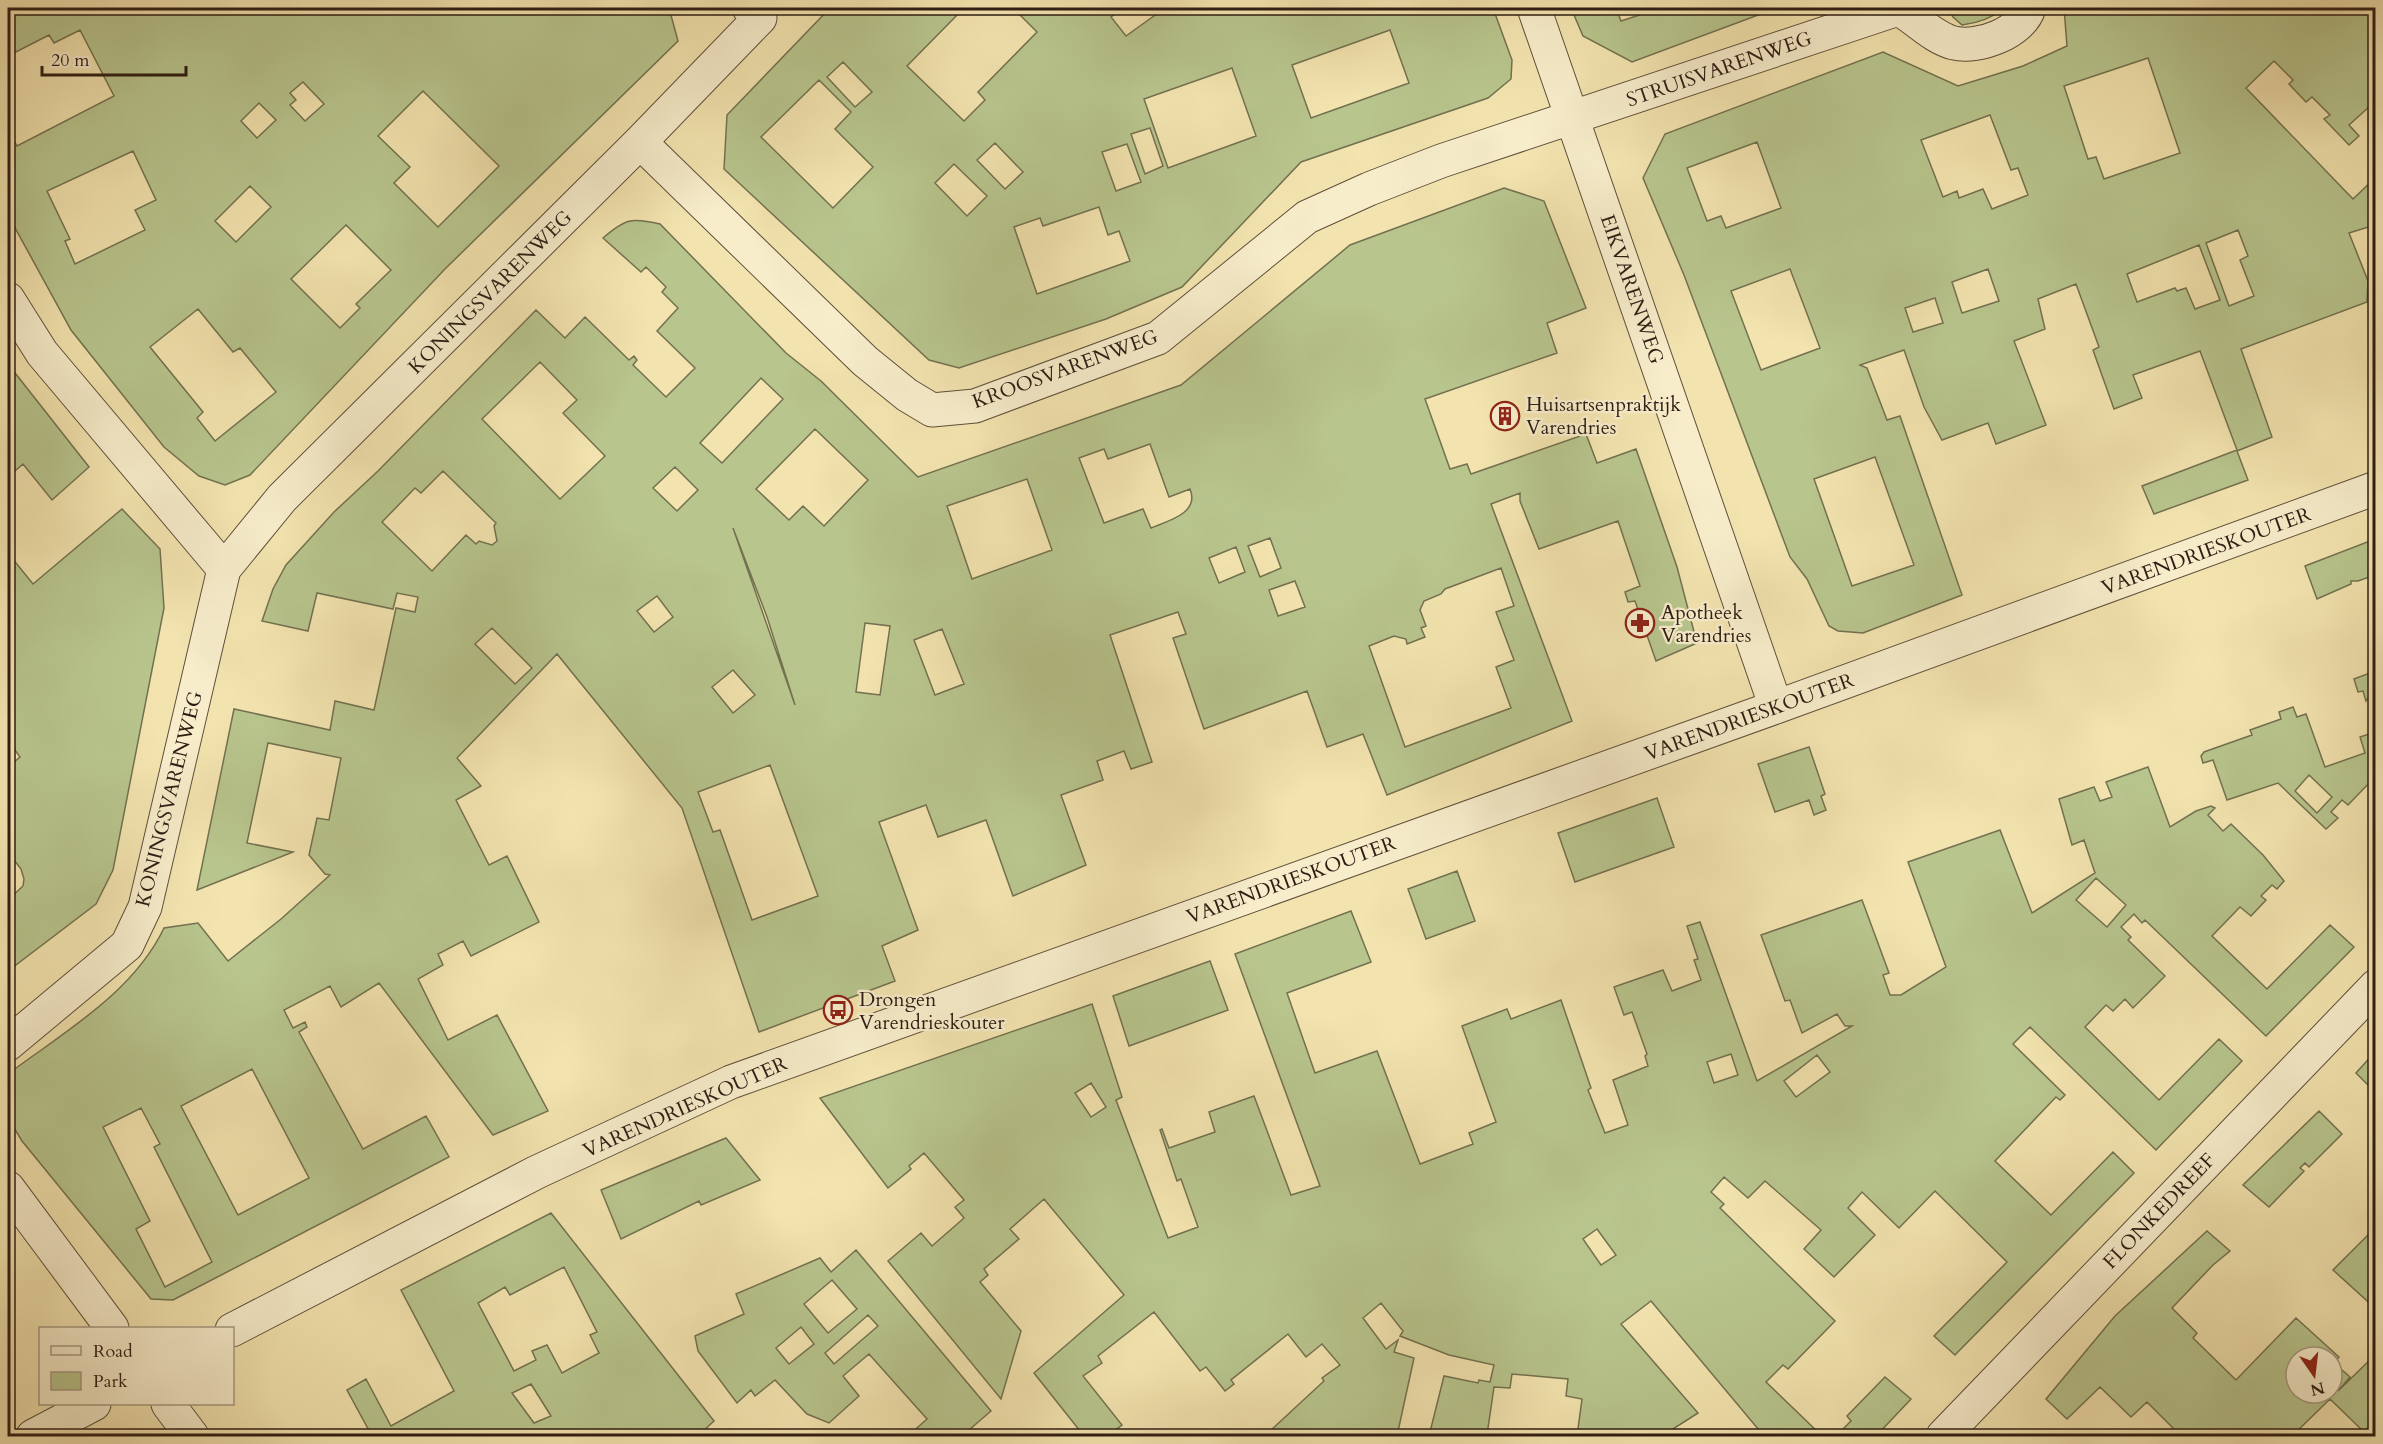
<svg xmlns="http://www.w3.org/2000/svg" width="2383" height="1444" font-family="Cardo,serif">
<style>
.green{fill:#b8c58d;stroke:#737150;stroke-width:1.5;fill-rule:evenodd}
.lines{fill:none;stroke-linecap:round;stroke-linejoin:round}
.minor-casing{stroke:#5f4f3b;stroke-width:35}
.minor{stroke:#f7edcb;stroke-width:33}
.labels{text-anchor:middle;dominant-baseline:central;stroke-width:4.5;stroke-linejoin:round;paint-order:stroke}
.street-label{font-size:20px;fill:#2e1d14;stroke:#f7edcb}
.poi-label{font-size:20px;fill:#2e1d14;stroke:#f7edcb;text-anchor:start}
</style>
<rect width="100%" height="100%" fill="#f3e4af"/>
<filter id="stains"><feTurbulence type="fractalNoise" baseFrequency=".00333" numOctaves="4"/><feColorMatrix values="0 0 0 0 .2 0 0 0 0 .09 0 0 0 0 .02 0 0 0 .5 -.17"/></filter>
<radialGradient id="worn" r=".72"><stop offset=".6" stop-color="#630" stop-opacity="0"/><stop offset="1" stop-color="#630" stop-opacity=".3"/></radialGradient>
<!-- green -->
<path class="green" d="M 8,8 L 669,8 L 678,41 L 445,269 L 250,475 L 225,485 L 199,476 L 164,447 L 71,330 L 8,215 L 8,129 L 17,146 L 114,96 L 80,30 L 54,43 L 49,35 L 8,56 ZM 303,82 L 324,104 L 305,121 L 290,105 L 296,100 L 290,93 ZM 423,91 L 499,166 L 438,227 L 394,183 L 410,167 L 378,136 ZM 259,103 L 276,120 L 257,138 L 241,121 ZM 133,151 L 156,200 L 135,210 L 145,230 L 75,264 L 65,241 L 70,239 L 47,191 ZM 250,186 L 271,207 L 236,242 L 215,221 ZM 346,225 L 391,270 L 356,304 L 360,308 L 340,328 L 291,279 ZM 198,309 L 233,352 L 240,348 L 276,392 L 215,441 L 197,418 L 203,412 L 150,347 Z
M 830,8 L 964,8 L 907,66 L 964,121 L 985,100 L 978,92 L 1037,32 L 1013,8 L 1124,8 L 1111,17 L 1126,36 L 1165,8 L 1493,8 L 1512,60 L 1511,79 L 1488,98 L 1301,162 L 1182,287 L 1106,319 L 959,368 L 929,360 L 724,169 L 727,115 ZM 1390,30 L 1409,83 L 1311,118 L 1292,65 ZM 843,62 L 872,92 L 855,107 L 827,77 ZM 1232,68 L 1256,136 L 1168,168 L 1144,99 ZM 819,80 L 851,112 L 835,129 L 873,167 L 833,208 L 761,137 ZM 1150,128 L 1163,166 L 1145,174 L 1131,134 ZM 995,143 L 1023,172 L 1005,189 L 977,160 ZM 1127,144 L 1141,182 L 1116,191 L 1102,152 ZM 954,164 L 987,196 L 967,216 L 935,183 ZM 1099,207 L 1108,235 L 1119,231 L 1130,261 L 1037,294 L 1014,227 L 1040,218 L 1043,226 Z
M 1571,8 L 1616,8 L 1621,21 L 1661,8 L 1777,8 L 1632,62 L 1583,36 Z
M 1948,8 L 2005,8 C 1992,18 1979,23 1962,25 L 1953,17 Z
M 2064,8 L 2375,8 L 2375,107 L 2370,106 L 2349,125 L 2359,136 L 2349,145 L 2324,119 L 2330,115 L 2312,97 L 2306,102 L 2289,84 L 2293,80 L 2274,61 L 2246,88 L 2353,199 L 2373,180 L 2375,183 L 2375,225 L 2349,233 L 2368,281 L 2367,302 L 2241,349 L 2272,437 L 2237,451 L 2248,480 L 2154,514 L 2142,486 L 2237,450 L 2200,351 L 2133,375 L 2142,398 L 2114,409 L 2093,350 L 2099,347 L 2076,284 L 2038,299 L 2045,329 L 2014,341 L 2046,425 L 1996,444 L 1988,423 L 1942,440 L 1924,407 L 1904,350 L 1860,365 L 1867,368 L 1887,420 L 1900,416 L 1962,595 L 1863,633 L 1838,631 L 1829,626 L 1807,579 L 1790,557 L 1684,275 L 1643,178 L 1665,134 L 1883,52 L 1958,86 L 2023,66 L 2067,46 ZM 2148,58 L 2180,153 L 2104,179 L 2096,157 L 2088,159 L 2064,86 ZM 1990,115 L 2011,170 L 2018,168 L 2028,195 L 1992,209 L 1983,189 L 1959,198 L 1957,191 L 1943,197 L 1921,140 ZM 1757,142 L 1781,208 L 1726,228 L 1721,216 L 1707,221 L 1687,168 ZM 2238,230 L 2248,256 L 2240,260 L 2254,296 L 2229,306 L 2206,243 ZM 2199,245 L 2220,300 L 2195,309 L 2186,288 L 2177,291 L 2175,288 L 2137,302 L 2127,274 ZM 1790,269 L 1820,348 L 1761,370 L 1731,291 ZM 1988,269 L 1999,301 L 1962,313 L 1952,282 ZM 1935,298 L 1943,323 L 1913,332 L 1905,308 ZM 1875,457 L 1914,565 L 1852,586 L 1814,479 Z
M 1504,188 L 1544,201 L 1586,308 L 1547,323 L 1557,353 L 1425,399 L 1450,469 L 1467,464 L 1471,474 L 1586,434 L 1597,463 L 1636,449 L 1677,567 L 1697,643 L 1656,661 L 1635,601 L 1628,602 L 1625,592 L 1640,586 L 1618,521 L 1539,549 L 1520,501 L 1520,493 L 1491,504 L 1572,721 L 1387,795 L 1363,734 L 1327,747 L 1307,691 L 1204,729 L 1173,638 L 1186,634 L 1178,612 L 1110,635 L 1152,762 L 1131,769 L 1124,751 L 1097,761 L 1103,780 L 1061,795 L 1086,865 L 1013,896 L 986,820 L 938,837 L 926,805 L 879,822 L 918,930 L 882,946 L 895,981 L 759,1032 L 682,808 L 557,654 L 457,758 L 481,786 L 456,800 L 489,865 L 507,856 L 539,922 L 471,956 L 463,941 L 438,954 L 443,965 L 418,979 L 448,1040 L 497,1015 L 548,1111 L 493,1135 L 379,983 L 341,1007 L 330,986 L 284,1010 L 293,1028 L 305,1022 L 307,1027 L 299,1032 L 363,1149 L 426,1116 L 449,1157 L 173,1300 L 151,1299 L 22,1141 L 8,1118 L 8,1074 C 64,1032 133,993 164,928 L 198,923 L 228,961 L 281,919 L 330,875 L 325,874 L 309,855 L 317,818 L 329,820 L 341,758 L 268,743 L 247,843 L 293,852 L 197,890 L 234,709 L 330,730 L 335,701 L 374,710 L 396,608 L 415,612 L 418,597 L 397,593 L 393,609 L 317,593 L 308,631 L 262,621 L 273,589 L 286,565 L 334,512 L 378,471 L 536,310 L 565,338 L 585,317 L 629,360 L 634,356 L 637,360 L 633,365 L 666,397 L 695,368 L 657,331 L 678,308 L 662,292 L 666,287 L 646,267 L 641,272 L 603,238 C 625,219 631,217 660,224 L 786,353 L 821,381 L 918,477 L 1181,385 L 1350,245 ZM 540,362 L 577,400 L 563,413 L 605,456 L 560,499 L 482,419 ZM 761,378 L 783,399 L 722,463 L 700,443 ZM 815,429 L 868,480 L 824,526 L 803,506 L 789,520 L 756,489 ZM 1150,444 L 1169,497 L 1190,489 C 1200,513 1168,521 1151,528 L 1143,509 L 1104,523 L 1079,458 L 1104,449 L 1108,459 ZM 675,467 L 698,490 L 677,511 L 653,488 ZM 443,471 L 496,523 L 494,526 L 497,541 L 492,545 L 479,541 L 476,544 L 466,535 L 432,571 L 382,522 L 415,488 L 421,493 ZM 1027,479 L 1052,550 L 972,579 L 947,506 ZM 733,528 L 767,617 L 795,705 ZM 1270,538 L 1281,568 L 1260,577 L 1248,546 ZM 1236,547 L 1245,572 L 1219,583 L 1209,558 ZM 1501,568 L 1514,606 L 1496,612 L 1514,660 L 1496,667 L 1511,708 L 1405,747 L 1369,646 L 1394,636 L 1406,639 L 1407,644 L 1425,637 L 1421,628 L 1426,626 L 1420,610 L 1424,601 L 1441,594 L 1445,589 ZM 1295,581 L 1305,607 L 1278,616 L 1269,590 ZM 657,596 L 673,617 L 654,632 L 637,611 ZM 865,623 L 890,626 L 880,695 L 856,692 ZM 492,628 L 532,668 L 515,684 L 475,644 ZM 942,629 L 964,684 L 935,695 L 914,640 ZM 733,670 L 755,695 L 733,713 L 712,687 ZM 770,765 L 818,896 L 752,920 L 720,830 L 713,832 L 698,792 ZM 252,1069 L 309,1178 L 238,1215 L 181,1106 ZM 141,1108 L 160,1144 L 154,1147 L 212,1262 L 165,1287 L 136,1229 L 150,1221 L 103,1127 Z
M 8,364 L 89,467 L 52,500 L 23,464 L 8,477 Z
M 122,509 L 160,549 L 164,608 L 113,870 L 96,904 L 8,971 L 8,900 L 23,886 L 24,879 L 21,869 L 8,852 L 8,767 L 20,757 L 8,740 L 8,553 L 33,584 Z
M 2375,539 L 2375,575 L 2358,581 L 2351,581 L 2351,584 L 2317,599 L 2305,566 Z
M 2375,671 L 2375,688 L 2366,701 L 2363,691 L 2358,692 L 2354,679 Z
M 2293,707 L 2297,717 L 2306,714 L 2325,767 L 2365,753 L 2360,737 L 2375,732 L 2375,777 L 2348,805 L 2342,800 L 2331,812 L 2338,818 L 2326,829 L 2278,783 L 2227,800 L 2213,760 L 2203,763 L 2201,756 L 2204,752 L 2252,735 L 2250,730 L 2281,719 L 2279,712 ZM 2309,775 L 2332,797 L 2317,813 L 2295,791 Z
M 1809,747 L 1825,794 L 1821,796 L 1826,810 L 1814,815 L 1809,800 L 1775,812 L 1758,764 Z
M 2148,767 L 2170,827 L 2196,811 L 2211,806 L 2215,808 L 2208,815 L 2223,831 L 2231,824 L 2263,855 L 2284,881 L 2277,889 L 2272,885 L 2261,896 L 2266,900 L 2251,916 L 2240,907 L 2212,936 L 2267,989 L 2330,925 L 2354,947 L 2266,1036 L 2145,920 L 2142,923 L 2134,914 L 2121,927 L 2131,937 L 2128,940 L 2165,976 L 2133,1008 L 2125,999 L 2113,1011 L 2106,1005 L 2085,1027 L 2159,1100 L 2219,1039 L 2242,1061 L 2156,1150 L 2030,1027 L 2013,1044 L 2065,1095 L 2060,1100 L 2056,1097 L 1995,1161 L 2051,1215 L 2113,1152 L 2134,1173 L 1955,1355 L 1934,1336 L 2007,1262 L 1935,1191 L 1899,1228 L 1862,1192 L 1848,1208 L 1875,1235 L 1834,1277 L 1804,1249 L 1821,1230 L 1765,1181 L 1748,1198 L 1724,1177 L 1711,1192 L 1724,1204 L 1720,1208 L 1835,1321 L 1788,1369 L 1783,1365 L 1766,1382 L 1822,1436 L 1764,1436 L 1651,1301 L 1621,1324 L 1698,1413 L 1662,1436 L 1577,1436 L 1582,1399 L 1566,1396 L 1568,1379 L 1512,1374 L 1510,1388 L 1494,1387 L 1487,1435 L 1497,1436 L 1429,1436 L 1444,1376 L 1478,1383 L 1479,1380 L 1490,1382 L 1494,1365 L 1449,1355 L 1400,1336 L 1403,1331 L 1381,1303 L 1363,1318 L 1386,1349 L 1398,1340 L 1394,1352 L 1414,1358 L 1397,1436 L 1267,1436 L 1270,1431 L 1324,1381 L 1322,1378 L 1340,1365 L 1322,1344 L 1306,1357 L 1288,1334 L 1231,1380 L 1234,1384 L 1225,1391 L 1206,1367 L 1200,1371 L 1154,1312 L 1098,1356 L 1102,1363 L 1083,1376 L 1122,1425 L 1107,1436 L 1084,1436 L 1034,1373 L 1124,1295 L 1044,1199 L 1010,1229 L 1019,1239 L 984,1269 L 988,1275 L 980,1282 L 1021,1331 L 1001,1399 L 888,1261 L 921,1233 L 932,1246 L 964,1218 L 955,1207 L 964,1200 L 924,1153 L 909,1166 L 911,1169 L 888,1188 L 820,1098 L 1092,1004 L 1122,1097 L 1116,1100 L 1168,1238 L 1198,1227 L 1181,1179 L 1177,1181 L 1160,1130 L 1162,1129 L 1169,1148 L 1215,1132 L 1209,1112 L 1254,1096 L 1291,1195 L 1320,1186 L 1235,954 L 1351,911 L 1371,962 L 1287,993 L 1315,1073 L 1377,1051 L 1420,1164 L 1473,1144 L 1469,1133 L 1496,1122 L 1462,1026 L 1507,1009 L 1511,1019 L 1561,1000 L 1591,1088 L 1588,1090 L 1605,1133 L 1628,1125 L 1613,1080 L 1648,1066 L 1645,1056 L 1647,1054 L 1632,1012 L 1624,1015 L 1614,987 L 1663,970 L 1672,991 L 1701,980 L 1694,960 L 1698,959 L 1687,926 L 1700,922 L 1757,1081 L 1852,1026 L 1845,1026 L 1837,1014 L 1802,1033 L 1790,1000 L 1785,1001 L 1761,935 L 1862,900 L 1889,973 L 1883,975 L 1890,995 L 1901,995 L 1946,967 L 1908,862 L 2000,830 L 2032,913 L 2095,873 L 2084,840 L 2072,845 L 2059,799 L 2094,787 L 2100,801 L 2112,797 L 2106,782 ZM 2096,878 L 2126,905 L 2107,927 L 2076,900 ZM 1731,1054 L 1738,1075 L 1714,1083 L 1707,1062 ZM 1817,1055 L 1830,1072 L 1796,1097 L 1784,1081 ZM 1091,1083 L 1106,1107 L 1091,1117 L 1075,1093 ZM 1597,1229 L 1616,1255 L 1601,1265 L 1583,1239 Z
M 1657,798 L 1674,847 L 1575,882 L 1558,833 Z
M 1457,871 L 1475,921 L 1426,939 L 1408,889 Z
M 1210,961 L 1228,1010 L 1129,1046 L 1113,996 Z
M 2375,1052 L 2375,1092 L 2356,1073 Z
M 2319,1111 L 2342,1134 L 2309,1167 L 2305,1163 L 2300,1168 L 2304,1171 L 2269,1207 L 2243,1185 Z
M 726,1138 L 760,1180 L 701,1205 L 699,1201 L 621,1239 L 601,1190 Z
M 551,1213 L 714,1421 L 698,1436 L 372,1436 L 347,1390 L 366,1379 L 391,1426 L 454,1391 L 401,1290 ZM 564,1267 L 597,1332 L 590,1335 L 599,1353 L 562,1373 L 547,1345 L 532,1351 L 536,1360 L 514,1371 L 478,1303 L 505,1287 L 510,1295 ZM 531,1384 L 551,1416 L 534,1423 L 512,1393 Z
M 2375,1228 L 2375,1308 L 2333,1270 Z
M 2207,1231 L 2230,1251 L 2213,1265 L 2172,1308 L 2197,1333 L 2193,1338 L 2236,1380 L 2296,1318 L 2339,1357 L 2334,1363 L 2350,1377 L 2338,1391 L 2375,1355 L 2375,1420 L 2364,1432 L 2330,1399 L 2292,1436 L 2181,1436 L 2147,1402 L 2131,1417 L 2100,1387 L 2067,1419 L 2046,1399 L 2115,1316 ZM 2296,1357 L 2332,1357 L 2332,1393 L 2296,1393 Z
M 856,1250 L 991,1411 L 962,1436 L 908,1436 L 927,1419 L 869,1354 L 843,1376 L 859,1396 L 829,1423 L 807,1414 L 775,1380 L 755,1396 L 751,1390 L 737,1403 L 698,1351 L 695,1336 L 744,1314 L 736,1294 L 820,1258 L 831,1272 ZM 832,1280 L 857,1309 L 828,1333 L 804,1304 ZM 868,1315 L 878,1326 L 834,1364 L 825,1353 ZM 801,1327 L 814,1344 L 789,1364 L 776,1348 Z
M 1885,1377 L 1911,1399 L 1876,1436 L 1836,1436 L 1851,1421 L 1847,1416 Z"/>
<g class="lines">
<!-- minor casing -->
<g class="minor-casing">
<path id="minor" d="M 1534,8 L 1776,707
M 1899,9 C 1916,19 1935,39 1954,43 C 1979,49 2022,32 2029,8
M 640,142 L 865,361 L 907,395 L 932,410 L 975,406 L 1158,338 L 1307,217 L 1369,189 L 1441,161 L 1901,8
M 8,299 L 42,353 L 224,569
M 8,1044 L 127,945 L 145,907 L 224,569 L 282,498 L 640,142 L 760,18 L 749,8
M 8,1188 L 112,1328
M 232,1330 L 537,1172 L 731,1082 L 1776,707 L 2376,488
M 168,1404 L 192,1436
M 33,1436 L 94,1404
M 1943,1436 L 2376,986"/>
</g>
<!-- minor -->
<use href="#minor" class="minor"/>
</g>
<!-- icons -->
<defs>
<g id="building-ring" transform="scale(1.5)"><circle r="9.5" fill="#f7edcb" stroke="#8f2418" stroke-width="1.5"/><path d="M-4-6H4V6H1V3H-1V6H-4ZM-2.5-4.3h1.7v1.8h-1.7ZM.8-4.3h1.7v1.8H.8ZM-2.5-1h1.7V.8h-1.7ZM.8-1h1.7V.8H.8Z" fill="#8f2418"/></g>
<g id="pharmacy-ring" transform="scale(1.5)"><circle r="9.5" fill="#f7edcb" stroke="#8f2418" stroke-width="1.5"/><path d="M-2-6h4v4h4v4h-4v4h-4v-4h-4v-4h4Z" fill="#8f2418"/></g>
<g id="bus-ring" transform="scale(1.5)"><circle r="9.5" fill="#f7edcb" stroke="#8f2418" stroke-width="1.5"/><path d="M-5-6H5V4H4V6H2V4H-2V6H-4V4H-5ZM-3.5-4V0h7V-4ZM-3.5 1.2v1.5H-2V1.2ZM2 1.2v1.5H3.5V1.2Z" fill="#8f2418"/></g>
</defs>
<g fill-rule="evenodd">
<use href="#building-ring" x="1505" y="416"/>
<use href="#pharmacy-ring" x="1640" y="623"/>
<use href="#bus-ring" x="838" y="1010"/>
</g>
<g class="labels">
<!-- street labels -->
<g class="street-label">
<text transform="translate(1719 69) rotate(-19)">STRUISVARENWEG</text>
<text transform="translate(1632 289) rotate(71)">EIKVARENWEG</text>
<text transform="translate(490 292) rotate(-45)">KONINGSVARENWEG</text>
<text transform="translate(1065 369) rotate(-20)">KROOSVARENWEG</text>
<text transform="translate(2206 551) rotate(-20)">VARENDRIESKOUTER</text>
<text transform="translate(1749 717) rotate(-20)">VARENDRIESKOUTER</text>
<text transform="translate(169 799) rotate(-76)">KONINGSVARENWEG</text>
<text transform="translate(1291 880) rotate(-20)">VARENDRIESKOUTER</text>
<text transform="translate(685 1107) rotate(-24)">VARENDRIESKOUTER</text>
<text transform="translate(2159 1211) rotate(-46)">FLONKEDREEF</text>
</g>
<!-- poi labels -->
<g class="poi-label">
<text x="1526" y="404">Huisartsenpraktijk<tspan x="1526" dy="23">Varendries</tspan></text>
<text x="1661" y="612">Apotheek<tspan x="1661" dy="23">Varendries</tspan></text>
<text x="859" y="999">Drongen<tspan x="859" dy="23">Varendrieskouter</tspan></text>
</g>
</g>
<!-- margin -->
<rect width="2383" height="1444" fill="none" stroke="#f3e4af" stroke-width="30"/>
<rect x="9" y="9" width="2365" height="1426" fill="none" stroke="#2e1d14" stroke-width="3"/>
<rect x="15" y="15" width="2353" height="1414" fill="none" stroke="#2e1d14" stroke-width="1.5"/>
<!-- legend -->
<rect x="39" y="1327" width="195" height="78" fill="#f7edcb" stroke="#a79a82" stroke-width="1.5"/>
<rect x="51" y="1346" width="30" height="9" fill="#f7edcb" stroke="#a79a82" stroke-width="1.5"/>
<text x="93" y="1357" font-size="18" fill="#2e1d14">Road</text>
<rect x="51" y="1372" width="30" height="18" fill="#b8c58d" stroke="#a79a82" stroke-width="1.5"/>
<text x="93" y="1387" font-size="18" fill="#2e1d14">Park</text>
<!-- north arrow -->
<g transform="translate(2314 1375) rotate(166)"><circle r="28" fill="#f7edcb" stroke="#a79a82" stroke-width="1.5"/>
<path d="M0-4.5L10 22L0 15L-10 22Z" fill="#8f2418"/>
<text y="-9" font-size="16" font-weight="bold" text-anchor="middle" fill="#2e1d14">N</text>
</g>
<!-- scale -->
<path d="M42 66v9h144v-9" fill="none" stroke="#2e1d14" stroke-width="3"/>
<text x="51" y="66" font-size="18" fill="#2e1d14" stroke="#f7edcb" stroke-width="4.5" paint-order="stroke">20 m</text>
<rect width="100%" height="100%" filter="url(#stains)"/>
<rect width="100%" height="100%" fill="url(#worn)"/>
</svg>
